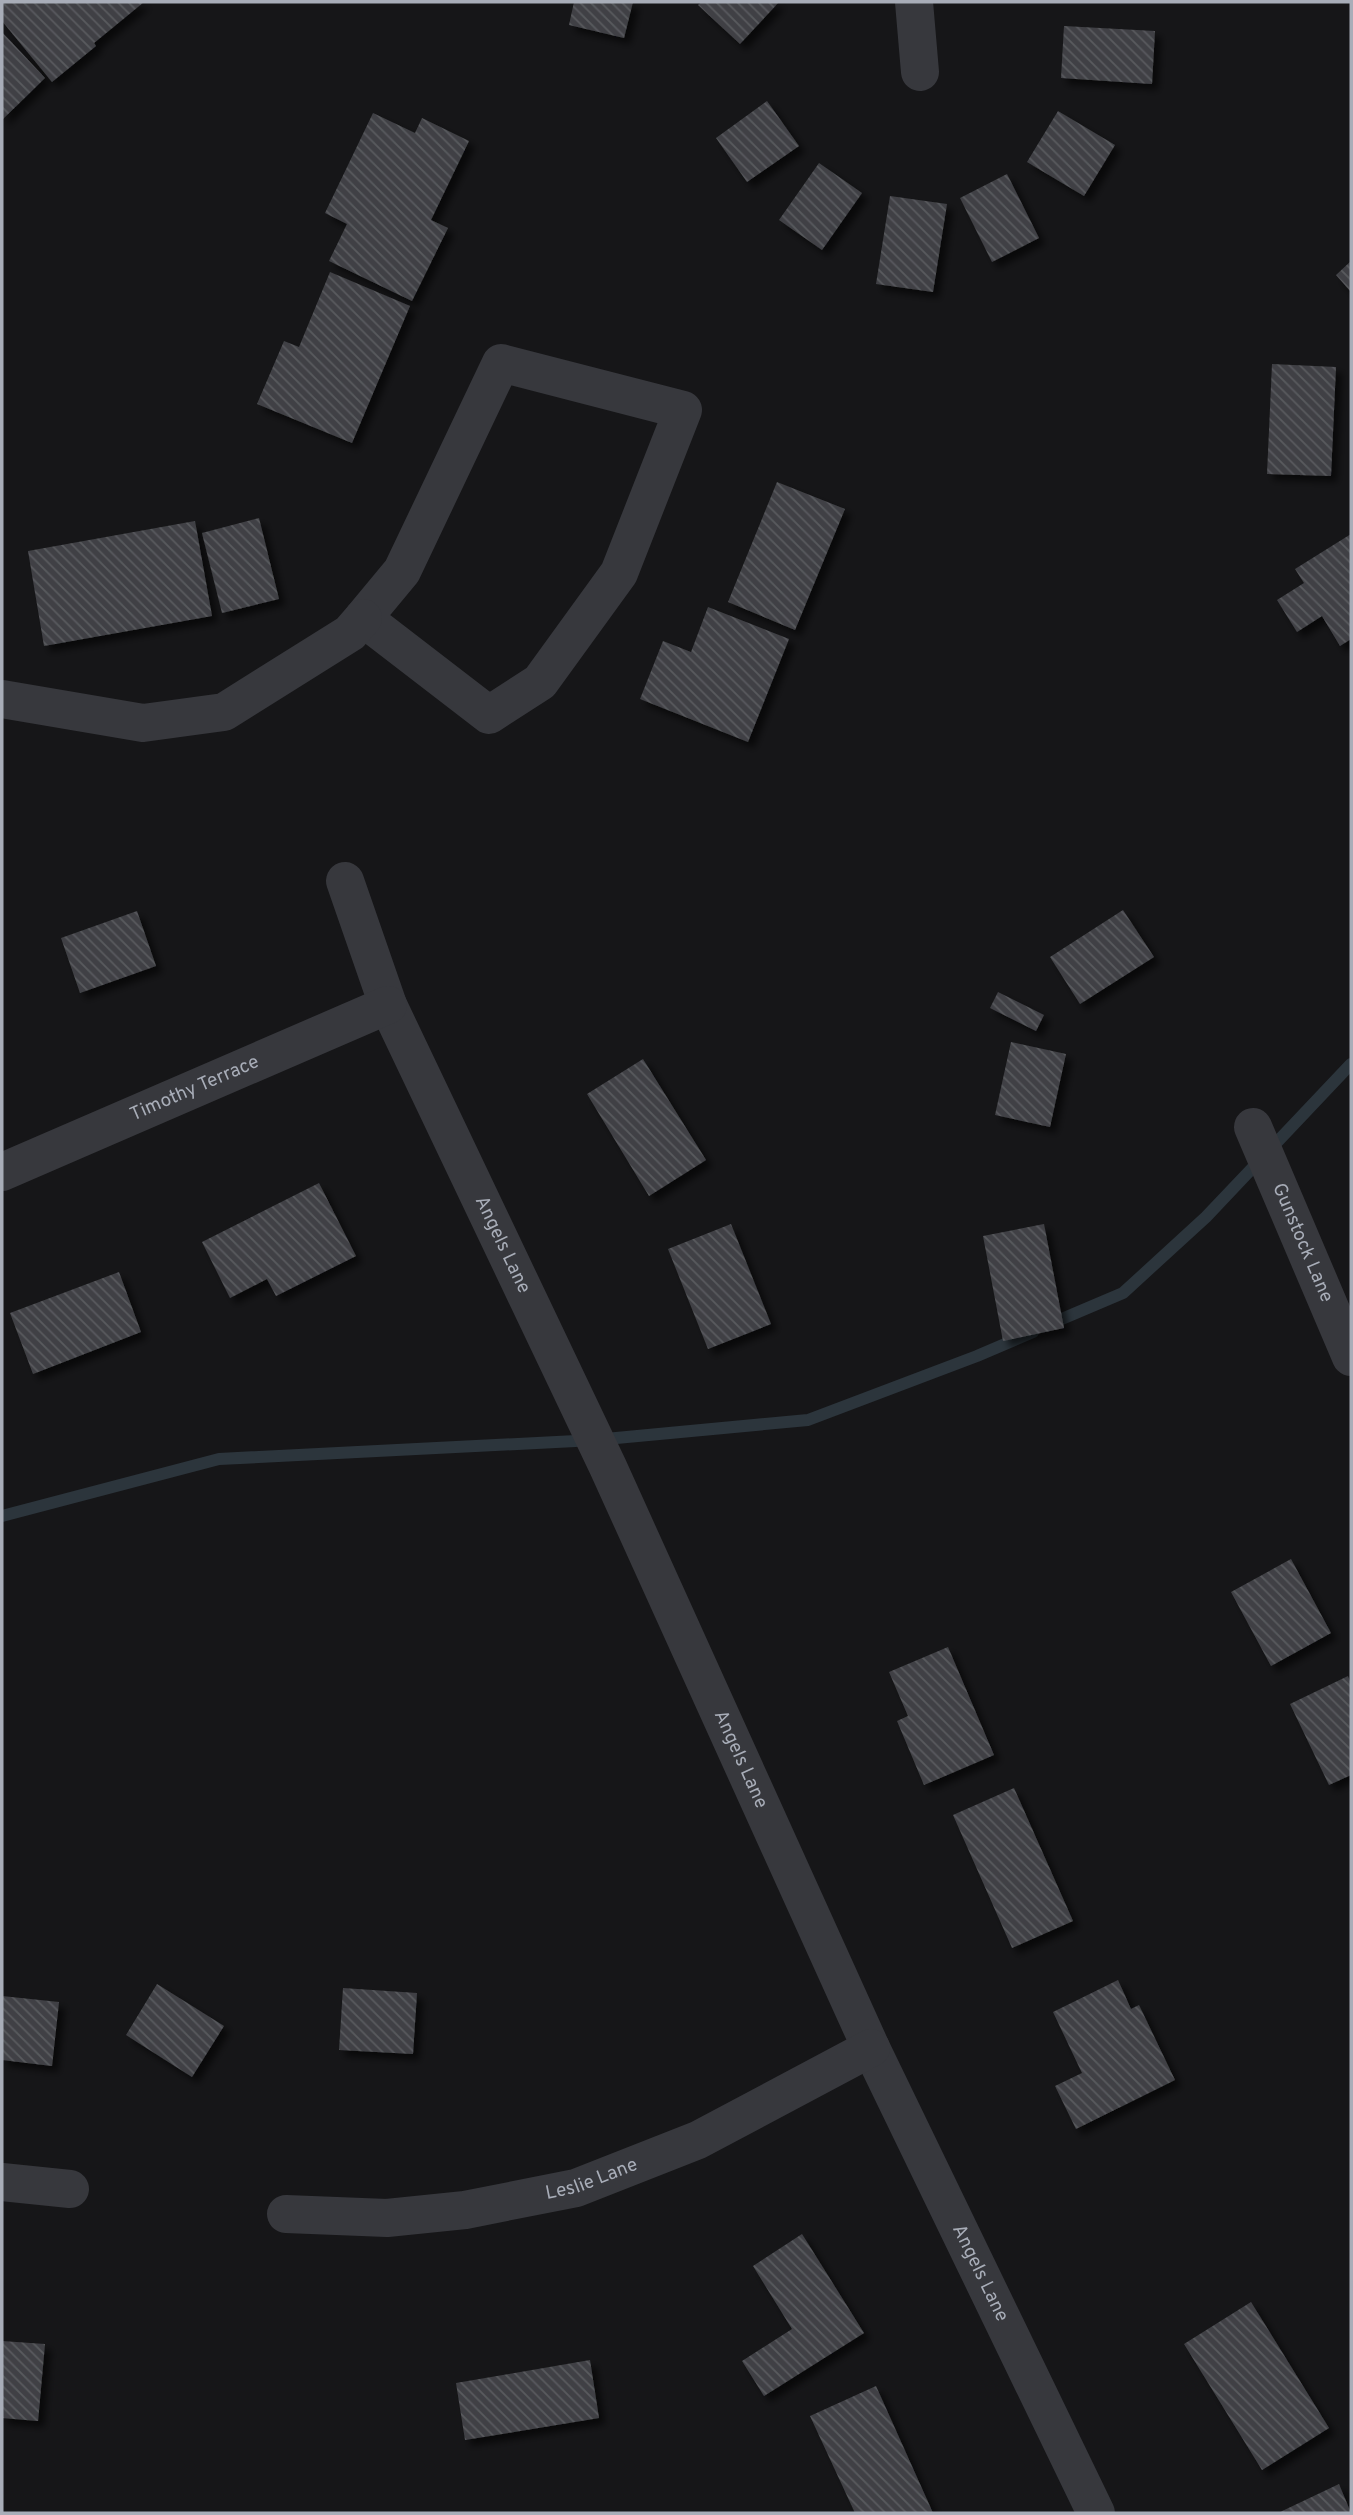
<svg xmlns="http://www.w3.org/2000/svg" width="1353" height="2515" font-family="Overpass,sans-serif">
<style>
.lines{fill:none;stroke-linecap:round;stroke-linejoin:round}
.stream{stroke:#2c353c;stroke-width:12}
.building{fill:url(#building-back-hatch);filter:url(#shadow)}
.minor{stroke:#37383d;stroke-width:38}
.labels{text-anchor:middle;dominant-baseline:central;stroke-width:6;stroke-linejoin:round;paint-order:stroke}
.street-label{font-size:19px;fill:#a8adb8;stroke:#111113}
</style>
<defs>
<pattern id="building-back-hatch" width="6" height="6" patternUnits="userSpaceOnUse" patternTransform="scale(1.75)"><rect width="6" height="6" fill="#404145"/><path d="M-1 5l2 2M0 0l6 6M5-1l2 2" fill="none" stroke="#595a5e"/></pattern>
<filter id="shadow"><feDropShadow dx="6" dy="6" stdDeviation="3.5" flood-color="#0009"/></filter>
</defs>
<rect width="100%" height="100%" fill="#161618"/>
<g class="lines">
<!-- stream -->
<path class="stream" d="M 1050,1324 L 1123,1293 L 1206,1217 L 1351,1064
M 2,1516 L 219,1459 L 595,1440 L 808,1420 L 977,1356 L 1033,1332"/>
</g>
<!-- building -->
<path class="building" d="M 2,2 L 144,2 L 94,43 L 96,46 L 52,82 L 2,21 Z
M 574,2 L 633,2 L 624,38 L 569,25 Z
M 701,2 L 779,2 L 740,44 L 698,5 Z
M 1064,26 L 1155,31 L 1152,84 L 1061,78 Z
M 2,32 L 45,78 L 2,120 Z
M 767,101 L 799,146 L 747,182 L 716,138 Z
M 1058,111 L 1115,145 L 1084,196 L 1027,162 Z
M 373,113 L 415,133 L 422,118 L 469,141 L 431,220 L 448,228 L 412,301 L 329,261 L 347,224 L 325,213 Z
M 819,163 L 862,193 L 822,250 L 779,220 Z
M 1007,174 L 1039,238 L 992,262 L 960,198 Z
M 890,196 L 947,204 L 933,292 L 876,284 Z
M 1351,261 L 1351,292 L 1336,275 Z
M 330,272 L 410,306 L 352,443 L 257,404 L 284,341 L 299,347 Z
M 1272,364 L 1336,367 L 1331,476 L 1267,474 Z
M 777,482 L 845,509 L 795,630 L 728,602 Z
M 259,518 L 279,599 L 222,613 L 202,533 Z
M 195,521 L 212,616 L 44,646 L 28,551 Z
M 1351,534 L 1351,639 L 1340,646 L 1322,616 L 1297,632 L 1277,600 L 1304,583 L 1295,569 Z
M 708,607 L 789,639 L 748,742 L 640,699 L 663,641 L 691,652 Z
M 1123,910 L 1154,957 L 1080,1004 L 1050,957 Z
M 137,911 L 156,966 L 80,993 L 61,938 Z
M 998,992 L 1044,1015 L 1036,1031 L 990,1008 Z
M 1011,1042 L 1066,1054 L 1050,1127 L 995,1115 Z
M 643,1059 L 706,1160 L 649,1196 L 587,1094 Z
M 319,1183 L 356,1256 L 276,1296 L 267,1279 L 230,1298 L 202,1242 Z
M 731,1224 L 771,1324 L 708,1349 L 668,1249 Z
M 1044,1224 L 1064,1328 L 1003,1341 L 983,1236 Z
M 119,1272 L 141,1332 L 33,1374 L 10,1313 Z
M 1291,1559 L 1331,1633 L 1271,1666 L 1231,1592 Z
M 948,1647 L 994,1755 L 924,1785 L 897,1721 L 908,1716 L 889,1672 Z
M 1348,1676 L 1351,1684 L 1351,1775 L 1329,1785 L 1290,1704 Z
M 1014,1788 L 1073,1921 L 1012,1948 L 953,1815 Z
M 1118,1980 L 1131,2009 L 1139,2005 L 1175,2080 L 1076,2129 L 1055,2086 L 1082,2073 L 1053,2012 Z
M 157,1984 L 224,2026 L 192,2077 L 126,2035 Z
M 343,1988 L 417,1993 L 413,2054 L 339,2050 Z
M 2,1996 L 59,2002 L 52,2066 L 2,2060 Z
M 802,2234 L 864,2333 L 764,2396 L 742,2361 L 792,2329 L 753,2266 Z
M 1251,2302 L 1329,2428 L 1262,2470 L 1184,2344 Z
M 2,2341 L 45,2344 L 38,2421 L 2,2418 Z
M 590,2360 L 599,2418 L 465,2440 L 456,2383 Z
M 876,2386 L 933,2513 L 855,2513 L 810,2416 Z
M 1339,2484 L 1351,2513 L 1278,2513 Z"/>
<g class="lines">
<!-- minor -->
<g class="minor">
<path d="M 914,2 L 920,72"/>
<path d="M 501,363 L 683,410 L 619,573 L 540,682 L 489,715 L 363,618 L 402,571 Z"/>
<path d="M 2,699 L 143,723 L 224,712 L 350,633 L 363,618"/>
<path id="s1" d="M 345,881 L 388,1005 L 608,1467 L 871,2048 L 1096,2513"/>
<path id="s2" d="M 1253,1127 L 1351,1357"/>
<path id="s3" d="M 2,1172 L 388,1005"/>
<path d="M 2,2182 L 70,2189"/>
<path id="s4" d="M 286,2214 L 387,2218 L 465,2210 L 576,2188 L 698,2140 L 871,2048"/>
</g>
</g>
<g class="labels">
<!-- street labels -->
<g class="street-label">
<text stroke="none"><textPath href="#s3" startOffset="210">Timothy Terrace</textPath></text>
<text stroke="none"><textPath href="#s2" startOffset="126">Gunstock Lane</textPath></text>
<text stroke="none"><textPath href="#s1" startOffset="397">Angels Lane</textPath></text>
<text stroke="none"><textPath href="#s1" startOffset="964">Angels Lane</textPath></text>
<text stroke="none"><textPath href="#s4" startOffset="310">Leslie Lane</textPath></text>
<text stroke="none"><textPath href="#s1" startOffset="1531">Angels Lane</textPath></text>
</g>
</g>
<!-- border -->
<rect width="1353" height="2515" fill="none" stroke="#a8adb8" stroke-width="7"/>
</svg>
